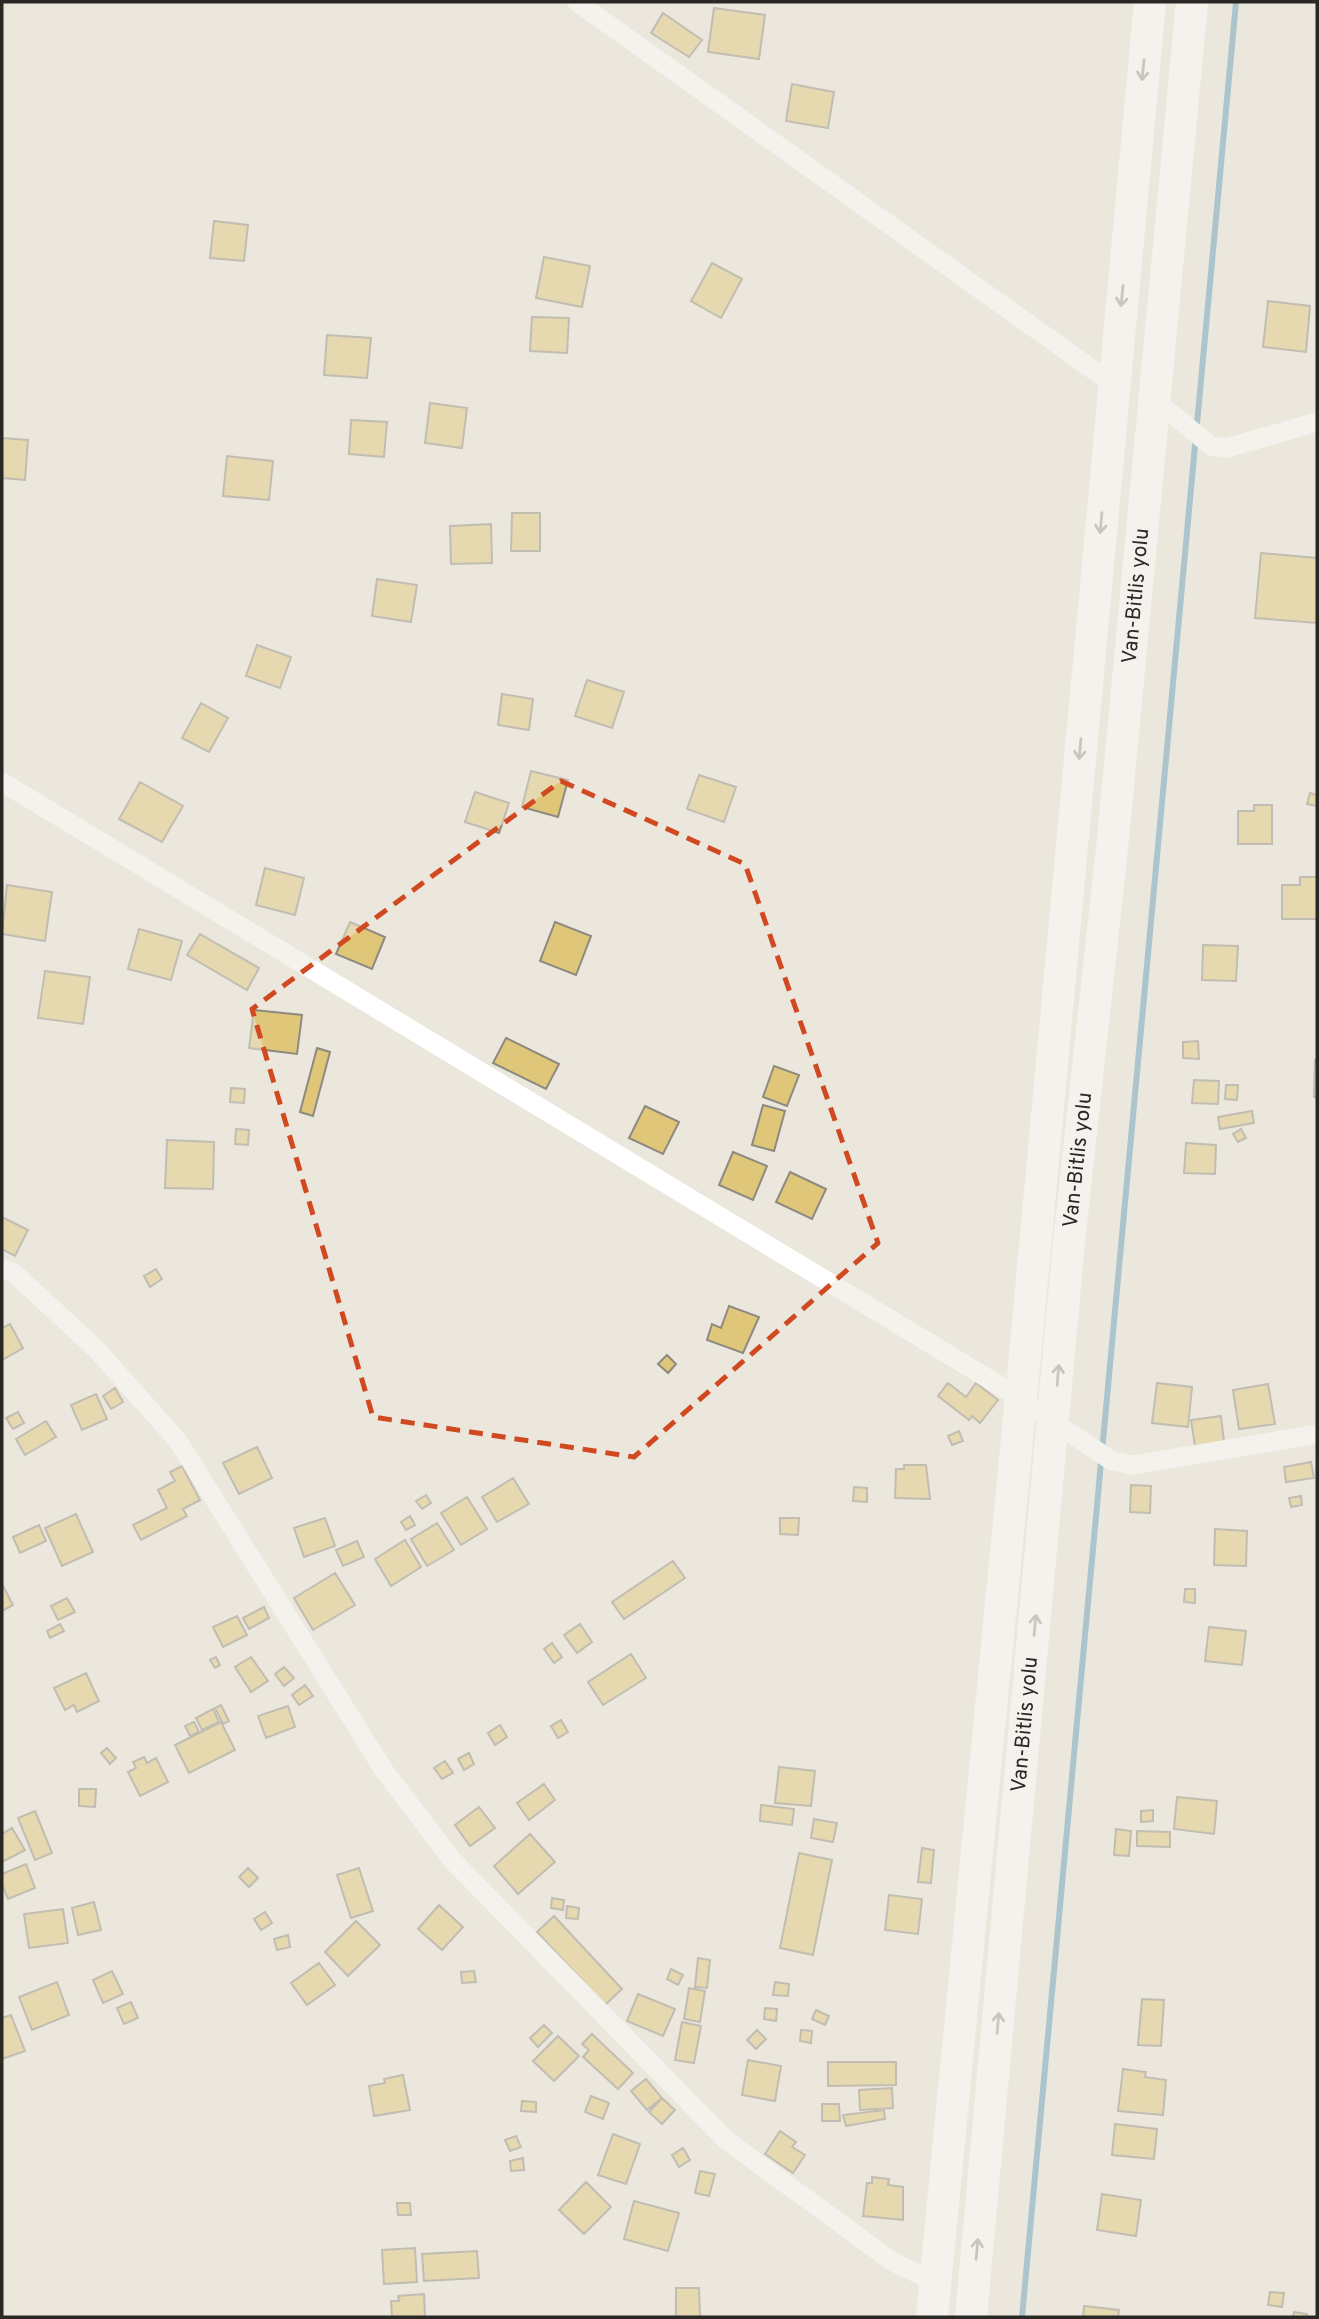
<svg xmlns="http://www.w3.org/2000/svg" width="1319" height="2319" font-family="Overpass,sans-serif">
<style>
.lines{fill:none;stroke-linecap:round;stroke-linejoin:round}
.stream{stroke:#619cb8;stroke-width:6}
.building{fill:#e0c678;stroke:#8e8a80;stroke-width:2}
.minor{stroke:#fff;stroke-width:19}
.trunk{stroke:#fff;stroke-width:32}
.oneway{stroke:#9f9e9c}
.marked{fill:none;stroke:#d14921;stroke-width:5;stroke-dasharray:14 9;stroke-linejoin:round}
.labels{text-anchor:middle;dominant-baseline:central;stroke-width:6;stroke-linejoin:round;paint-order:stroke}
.street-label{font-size:21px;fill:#2a2824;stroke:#ebe7dc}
</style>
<rect width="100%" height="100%" fill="#ebe7dc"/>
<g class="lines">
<!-- stream -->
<path class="stream" d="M 1022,2317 L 1236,2"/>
</g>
<!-- building -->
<path class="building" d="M 714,8 L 765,15 L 759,59 L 708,52 Z
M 663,13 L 702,40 L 689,57 L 651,33 Z
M 792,84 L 834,92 L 828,128 L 786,121 Z
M 214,221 L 248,225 L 244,261 L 210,258 Z
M 544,257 L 590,266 L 582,307 L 536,298 Z
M 712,263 L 742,279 L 721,318 L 691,301 Z
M 1268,301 L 1310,306 L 1306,352 L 1263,347 Z
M 532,317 L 569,318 L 567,353 L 530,351 Z
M 327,335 L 371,338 L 367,378 L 324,375 Z
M 430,403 L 467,408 L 462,448 L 425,443 Z
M 351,420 L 387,422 L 384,457 L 349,454 Z
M 2,438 L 28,440 L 25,480 L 2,478 Z
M 227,456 L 273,461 L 269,500 L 223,496 Z
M 512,513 L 540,513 L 540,551 L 511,551 Z
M 491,524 L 492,563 L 451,564 L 450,526 Z
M 1261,553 L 1317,558 L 1317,623 L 1255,618 Z
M 377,579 L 417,585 L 411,622 L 372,616 Z
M 257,645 L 291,657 L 280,688 L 246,676 Z
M 587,680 L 624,692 L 612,728 L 575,716 Z
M 502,694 L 533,699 L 529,730 L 498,725 Z
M 201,703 L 228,718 L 209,752 L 182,738 Z
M 531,771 L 568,780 L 558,817 L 522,807 Z
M 699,775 L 736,787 L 724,822 L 687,809 Z
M 140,782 L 183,806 L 162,842 L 119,819 Z
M 475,792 L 509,803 L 499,833 L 465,822 Z
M 1310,793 L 1317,795 L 1317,806 L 1307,804 Z
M 1254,805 L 1272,805 L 1272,844 L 1238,844 L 1238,811 L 1254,811 Z
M 265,868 L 304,878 L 295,915 L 256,905 Z
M 1300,877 L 1317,877 L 1317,919 L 1282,919 L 1282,885 L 1300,885 Z
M 7,885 L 52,892 L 45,941 L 2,934 Z
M 350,922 L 385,937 L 372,969 L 336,954 Z
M 555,922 L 591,936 L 576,975 L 540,961 Z
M 139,929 L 182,941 L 171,980 L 128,969 Z
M 200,934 L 259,968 L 247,990 L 187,955 Z
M 1203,945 L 1238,946 L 1236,981 L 1202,980 Z
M 45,971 L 90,977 L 83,1024 L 38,1018 Z
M 254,1010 L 302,1015 L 297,1054 L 249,1048 Z
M 506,1038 L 559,1064 L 546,1089 L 493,1063 Z
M 1198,1041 L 1199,1059 L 1183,1058 L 1183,1042 Z
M 317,1048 L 330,1052 L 313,1116 L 300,1112 Z
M 1315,1060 L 1317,1060 L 1317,1097 L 1314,1097 Z
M 774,1066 L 799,1075 L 787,1106 L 763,1097 Z
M 1194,1080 L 1219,1081 L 1218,1104 L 1192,1103 Z
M 1226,1085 L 1238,1085 L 1237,1100 L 1225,1099 Z
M 231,1088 L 245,1089 L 244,1103 L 230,1102 Z
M 763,1105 L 785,1111 L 774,1151 L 752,1145 Z
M 645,1106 L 679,1122 L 663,1154 L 629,1138 Z
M 1252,1111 L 1254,1123 L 1220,1129 L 1218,1117 Z
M 236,1129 L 249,1130 L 248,1145 L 235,1144 Z
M 1241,1129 L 1246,1138 L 1238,1142 L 1233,1134 Z
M 167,1140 L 214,1142 L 213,1189 L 165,1188 Z
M 1186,1143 L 1216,1145 L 1215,1174 L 1184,1173 Z
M 733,1152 L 767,1166 L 753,1200 L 719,1185 Z
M 790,1172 L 826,1189 L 812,1219 L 776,1202 Z
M 2,1217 L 28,1230 L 15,1256 L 2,1249 Z
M 156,1269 L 162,1279 L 150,1287 L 144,1276 Z
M 729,1306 L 759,1317 L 743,1353 L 707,1340 L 712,1324 L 721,1328 Z
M 10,1324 L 23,1348 L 2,1360 L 2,1328 Z
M 667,1355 L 676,1364 L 668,1373 L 658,1364 Z
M 948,1383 L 966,1397 L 976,1383 L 998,1400 L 980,1423 L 972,1416 L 969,1420 L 938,1396 Z
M 1157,1383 L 1192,1387 L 1188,1427 L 1152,1423 Z
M 1268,1384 L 1275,1424 L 1239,1429 L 1233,1390 Z
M 115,1388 L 123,1402 L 111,1409 L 103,1396 Z
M 96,1394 L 107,1419 L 82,1430 L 71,1405 Z
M 18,1412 L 24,1423 L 13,1429 L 6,1418 Z
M 1221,1416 L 1224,1442 L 1195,1446 L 1191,1420 Z
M 46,1421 L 56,1437 L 25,1455 L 16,1439 Z
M 959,1431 L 963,1441 L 952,1445 L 948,1436 Z
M 257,1447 L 272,1478 L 239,1494 L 223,1463 Z
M 1311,1462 L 1314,1478 L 1286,1482 L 1284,1467 Z
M 904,1465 L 926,1465 L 930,1499 L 895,1498 L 896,1469 L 904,1469 Z
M 182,1466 L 200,1500 L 183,1509 L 187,1516 L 141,1540 L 133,1525 L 167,1508 L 158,1490 L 175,1481 L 170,1472 Z
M 513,1478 L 529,1504 L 497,1522 L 482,1497 Z
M 1131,1485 L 1151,1486 L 1150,1513 L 1130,1512 Z
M 854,1487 L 867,1488 L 867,1502 L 853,1501 Z
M 426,1495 L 431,1503 L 422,1509 L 416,1501 Z
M 1301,1496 L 1302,1505 L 1291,1507 L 1289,1498 Z
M 467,1497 L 487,1529 L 461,1545 L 441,1513 Z
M 76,1514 L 93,1552 L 62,1566 L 45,1528 Z
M 410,1516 L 415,1525 L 406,1530 L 401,1522 Z
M 325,1518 L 335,1546 L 304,1557 L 294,1528 Z
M 780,1518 L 799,1518 L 798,1535 L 780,1534 Z
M 437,1523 L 454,1550 L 427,1566 L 411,1539 Z
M 39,1525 L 46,1541 L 20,1553 L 13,1537 Z
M 1215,1529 L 1247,1531 L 1246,1566 L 1214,1565 Z
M 405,1540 L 421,1567 L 391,1586 L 375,1559 Z
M 357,1541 L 364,1557 L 343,1566 L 336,1550 Z
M 673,1561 L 685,1578 L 624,1619 L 612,1602 Z
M 335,1573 L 355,1605 L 313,1630 L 294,1598 Z
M 2,1584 L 13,1605 L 2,1611 Z
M 1185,1589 L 1195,1589 L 1195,1603 L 1184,1602 Z
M 67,1598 L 75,1612 L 58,1620 L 51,1606 Z
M 264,1607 L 269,1618 L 249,1629 L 243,1618 Z
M 237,1616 L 247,1635 L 223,1647 L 213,1627 Z
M 60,1624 L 64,1631 L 50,1638 L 47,1631 Z
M 580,1624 L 592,1642 L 577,1653 L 564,1635 Z
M 1209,1627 L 1246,1631 L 1242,1665 L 1205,1661 Z
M 552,1643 L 562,1657 L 554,1663 L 544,1649 Z
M 631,1654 L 646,1678 L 603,1705 L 588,1682 Z
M 216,1657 L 220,1665 L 215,1668 L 210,1660 Z
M 251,1657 L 268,1681 L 251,1692 L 235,1667 Z
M 284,1667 L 294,1678 L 284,1686 L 275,1674 Z
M 86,1673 L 99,1701 L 77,1712 L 74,1705 L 65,1710 L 54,1688 Z
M 305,1685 L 313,1696 L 299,1705 L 292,1695 Z
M 221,1705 L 229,1721 L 223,1724 L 215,1708 Z
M 288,1706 L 295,1727 L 266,1738 L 258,1716 Z
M 213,1709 L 219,1722 L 202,1730 L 196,1718 Z
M 561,1720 L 568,1732 L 558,1738 L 551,1726 Z
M 194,1722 L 199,1732 L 190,1736 L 185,1726 Z
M 221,1722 L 235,1750 L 189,1773 L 175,1745 Z
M 500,1725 L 507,1737 L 495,1745 L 488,1733 Z
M 107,1748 L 116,1758 L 110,1764 L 101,1753 Z
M 469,1753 L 474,1764 L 464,1770 L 458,1759 Z
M 144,1757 L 147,1763 L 156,1758 L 168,1782 L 140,1796 L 128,1772 L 136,1768 L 133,1762 Z
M 445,1761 L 453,1773 L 442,1779 L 434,1768 Z
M 779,1767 L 815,1771 L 811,1806 L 775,1803 Z
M 544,1784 L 555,1800 L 529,1820 L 517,1803 Z
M 79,1789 L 96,1789 L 95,1807 L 79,1806 Z
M 1177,1797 L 1217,1801 L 1214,1834 L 1174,1829 Z
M 761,1805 L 794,1809 L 792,1825 L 760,1821 Z
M 479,1807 L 495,1828 L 470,1846 L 455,1825 Z
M 1153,1810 L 1153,1821 L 1141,1822 L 1141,1811 Z
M 35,1811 L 52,1853 L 35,1860 L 18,1818 Z
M 814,1819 L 837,1823 L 833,1842 L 811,1838 Z
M 12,1828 L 25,1850 L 2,1862 L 2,1834 Z
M 1116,1829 L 1131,1831 L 1129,1856 L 1114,1855 Z
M 1137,1831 L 1170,1832 L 1170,1847 L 1137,1846 Z
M 530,1834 L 555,1862 L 518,1894 L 494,1866 Z
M 922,1848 L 934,1850 L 931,1883 L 918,1882 Z
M 799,1853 L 832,1860 L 813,1955 L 780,1948 Z
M 26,1864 L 35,1888 L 8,1899 L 2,1884 L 2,1874 Z
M 248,1868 L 258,1878 L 249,1887 L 239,1877 Z
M 359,1868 L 373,1911 L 351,1918 L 337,1875 Z
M 889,1895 L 922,1899 L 918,1934 L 885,1930 Z
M 552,1898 L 564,1900 L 563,1910 L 551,1908 Z
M 94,1902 L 101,1930 L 78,1935 L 72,1908 Z
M 439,1905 L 463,1927 L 442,1950 L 418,1929 Z
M 567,1906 L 579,1908 L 578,1919 L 566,1918 Z
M 63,1909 L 68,1943 L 29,1948 L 24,1914 Z
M 265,1912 L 272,1923 L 261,1930 L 254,1919 Z
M 554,1916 L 622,1989 L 605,2005 L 537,1932 Z
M 356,1921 L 380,1945 L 348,1976 L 325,1952 Z
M 288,1935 L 290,1947 L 277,1950 L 274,1939 Z
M 698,1958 L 710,1960 L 707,1988 L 695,1987 Z
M 319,1963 L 335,1985 L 307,2005 L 291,1983 Z
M 671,1969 L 683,1975 L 678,1985 L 667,1979 Z
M 112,1971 L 123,1994 L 103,2003 L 93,1980 Z
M 474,1971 L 476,1982 L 462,1983 L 461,1972 Z
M 57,1982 L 69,2015 L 32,2030 L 19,1997 Z
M 775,1982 L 789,1984 L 788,1996 L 773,1995 Z
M 689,1988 L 705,1991 L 700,2022 L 684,2019 Z
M 638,1994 L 675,2009 L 663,2036 L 627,2021 Z
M 1142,1999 L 1164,2000 L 1161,2046 L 1138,2045 Z
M 131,2002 L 138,2018 L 124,2024 L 117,2008 Z
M 765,2008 L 777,2009 L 776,2021 L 764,2019 Z
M 816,2010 L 829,2016 L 825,2025 L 812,2019 Z
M 11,2015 L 25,2051 L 2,2059 L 2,2018 Z
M 682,2022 L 701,2026 L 694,2063 L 675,2060 Z
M 544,2025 L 552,2033 L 538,2047 L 530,2038 Z
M 757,2030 L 766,2039 L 756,2049 L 747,2040 Z
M 801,2030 L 812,2031 L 811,2043 L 800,2041 Z
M 592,2034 L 633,2073 L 618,2089 L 583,2057 L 589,2050 L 582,2044 Z
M 558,2036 L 579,2056 L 554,2081 L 533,2061 Z
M 748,2060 L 781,2066 L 775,2101 L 742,2095 Z
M 828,2062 L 896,2062 L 896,2085 L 828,2086 Z
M 1123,2069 L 1146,2072 L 1145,2077 L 1166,2080 L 1163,2115 L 1118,2111 Z
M 403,2075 L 410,2110 L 374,2116 L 369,2086 L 385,2083 L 384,2079 Z
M 646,2079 L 662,2098 L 647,2110 L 631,2091 Z
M 892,2088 L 893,2108 L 860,2110 L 859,2090 Z
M 591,2096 L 609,2103 L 603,2119 L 585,2112 Z
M 662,2098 L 675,2110 L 662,2124 L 649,2112 Z
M 522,2101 L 536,2102 L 536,2112 L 521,2111 Z
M 822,2104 L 839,2104 L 840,2121 L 822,2121 Z
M 884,2110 L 885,2119 L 846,2126 L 843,2115 Z
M 1115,2124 L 1157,2129 L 1154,2159 L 1112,2155 Z
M 780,2131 L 796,2142 L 792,2147 L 805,2155 L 793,2173 L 765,2154 Z
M 613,2134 L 640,2144 L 626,2184 L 598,2175 Z
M 516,2136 L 521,2147 L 510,2151 L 505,2140 Z
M 683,2148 L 690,2160 L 679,2167 L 672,2155 Z
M 523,2158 L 524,2170 L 511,2171 L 510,2161 Z
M 700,2171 L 715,2174 L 709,2196 L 695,2193 Z
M 872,2177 L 889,2179 L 888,2185 L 903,2187 L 903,2220 L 863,2216 L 867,2183 L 872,2183 Z
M 586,2182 L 611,2207 L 584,2234 L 559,2210 Z
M 1102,2194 L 1141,2200 L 1136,2236 L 1097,2230 Z
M 634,2201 L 679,2213 L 668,2251 L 624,2239 Z
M 397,2203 L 410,2203 L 411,2215 L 398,2215 Z
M 415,2248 L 417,2282 L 384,2284 L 382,2250 Z
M 477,2251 L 479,2278 L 424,2281 L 422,2254 Z
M 676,2288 L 699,2288 L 700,2317 L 676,2317 Z
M 1270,2292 L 1284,2293 L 1282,2307 L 1268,2305 Z
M 424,2294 L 425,2317 L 392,2317 L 391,2301 L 399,2301 L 398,2296 Z
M 1084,2306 L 1119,2310 L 1118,2317 L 1083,2317 Z
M 1294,2312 L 1307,2314 L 1307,2317 L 1293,2317 Z"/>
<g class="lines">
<!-- minor -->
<path class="minor" d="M 577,2 L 1113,384
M 1154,399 L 1211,446 L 1227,448 L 1317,422
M 2,782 L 1002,1387 L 1112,1461 L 1132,1465 L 1317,1434
M 2,1269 L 14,1273 L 96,1349 L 178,1441 L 385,1772 L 453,1861 L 726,2140 L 893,2262 L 935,2282"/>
<!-- trunk -->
<g class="trunk">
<path d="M 932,2317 L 1021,1398 L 1150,2"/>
<path id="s1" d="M 971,2317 L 1069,1242 L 1113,839 L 1192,2"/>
</g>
</g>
<!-- one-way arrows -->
<defs><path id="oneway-shaft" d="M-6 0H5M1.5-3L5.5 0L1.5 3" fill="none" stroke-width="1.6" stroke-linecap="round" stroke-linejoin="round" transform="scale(1.75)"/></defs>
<g class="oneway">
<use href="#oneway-shaft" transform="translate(1143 70) rotate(96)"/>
<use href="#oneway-shaft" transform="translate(1122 296) rotate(96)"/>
<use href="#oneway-shaft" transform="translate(1101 523) rotate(95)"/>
<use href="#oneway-shaft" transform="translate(1080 749) rotate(95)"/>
<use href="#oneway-shaft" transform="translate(1058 1375) rotate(-85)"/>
<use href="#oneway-shaft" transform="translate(1035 1625) rotate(-85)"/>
<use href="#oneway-shaft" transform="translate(998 2023) rotate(-85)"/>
<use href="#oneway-shaft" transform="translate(977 2249) rotate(-85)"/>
</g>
<!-- marked area -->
<path d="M0 0H1319V2319H0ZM 561,781 L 745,864 L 878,1243 L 634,1457 L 373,1417 L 252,1009 Z" fill="#ebe7dc" fill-opacity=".55" fill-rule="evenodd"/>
<path class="marked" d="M 561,781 L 745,864 L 878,1243 L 634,1457 L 373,1417 L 252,1009 Z"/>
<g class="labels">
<!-- street labels -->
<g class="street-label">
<text stroke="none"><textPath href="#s1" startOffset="1729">Van-Bitlis yolu</textPath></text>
<text stroke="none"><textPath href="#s1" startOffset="1162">Van-Bitlis yolu</textPath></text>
<text stroke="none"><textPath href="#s1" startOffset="595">Van-Bitlis yolu</textPath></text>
</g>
</g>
<!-- border -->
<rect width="1319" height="2319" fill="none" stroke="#2a2824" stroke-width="7"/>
</svg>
